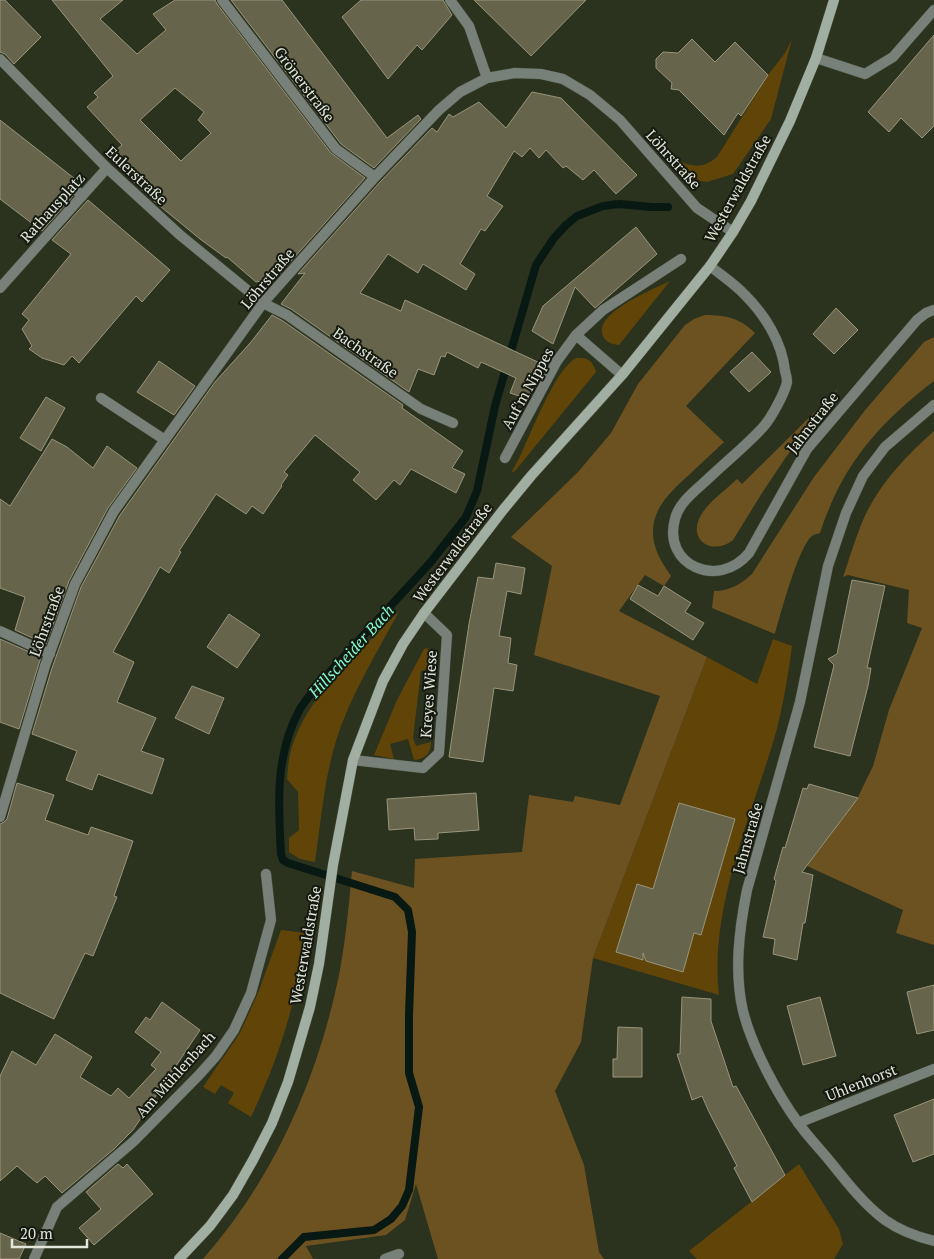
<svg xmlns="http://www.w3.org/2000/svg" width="934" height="1259" font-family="'PT Serif',serif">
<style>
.green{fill:#614408}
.forest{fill:#6d5221}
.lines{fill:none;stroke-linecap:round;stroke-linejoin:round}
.stream{stroke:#081813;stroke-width:8}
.building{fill:#67644c;stroke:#98957b;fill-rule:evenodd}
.service-casing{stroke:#484f3c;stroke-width:11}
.pedestrian-casing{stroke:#484f3c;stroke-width:11}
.minor-casing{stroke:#484f3c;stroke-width:11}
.tertiary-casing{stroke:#484f3c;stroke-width:11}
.secondary-casing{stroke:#484f3c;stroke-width:11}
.service{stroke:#788179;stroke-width:10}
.pedestrian{stroke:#788179;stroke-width:10}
.minor{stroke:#788179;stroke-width:10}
.tertiary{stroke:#788179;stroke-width:10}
.secondary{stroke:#a1afa2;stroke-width:10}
.labels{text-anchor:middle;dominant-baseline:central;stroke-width:4;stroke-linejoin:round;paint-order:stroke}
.street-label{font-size:15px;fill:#e2e7da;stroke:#151910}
.water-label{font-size:16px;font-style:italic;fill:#83fad1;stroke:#151910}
</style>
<rect width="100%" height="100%" fill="#2b321e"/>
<!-- green -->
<path class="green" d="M 792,39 L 771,119 L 733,174 L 707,182 L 700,181 L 678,160 C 693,168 704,168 717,157 L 768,75 L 785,53 Z
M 670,281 L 619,345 C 611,344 604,342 602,333 C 598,311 654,289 670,281 Z
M 576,358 C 587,357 593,361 596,372 L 515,471 L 511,473 C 516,464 521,455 525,445 C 535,424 556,369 576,358 Z
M 399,611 C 377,653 350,696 336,741 C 324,780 321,822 315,862 L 300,859 L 289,852 L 289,838 L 299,830 L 298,792 L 287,779 C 288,766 289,753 294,741 C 313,689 362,650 399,611 Z
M 773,639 L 792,646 C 788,676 783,707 775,736 C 751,817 709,909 719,995 L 593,958 L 707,657 L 757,684 Z
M 427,648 L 436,657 L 437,666 L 421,671 L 413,738 L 416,746 L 431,742 C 431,753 426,759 414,760 L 408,739 L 390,744 L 394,759 L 374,755 L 397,700 L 424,649 Z
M 281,930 L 305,933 C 297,1002 280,1055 251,1117 L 228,1103 L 234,1093 L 221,1085 L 215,1094 L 203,1087 L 240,1033 L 258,993 Z
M 799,1164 L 839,1229 L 843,1244 L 834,1259 L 697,1259 L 689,1251 Z"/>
<!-- forest -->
<path class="forest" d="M 705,315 C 726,315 740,318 755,333 L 686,406 L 724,442 C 713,453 701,463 690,474 C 669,493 646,513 655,546 C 658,557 665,567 671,576 L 664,586 L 645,575 L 619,611 L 707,657 L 593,958 L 581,1042 L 555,1091 L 584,1165 L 599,1252 L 604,1259 L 438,1259 L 416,1184 L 405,1220 L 386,1235 L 306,1246 L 313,1259 L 203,1259 C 275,1177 319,1076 340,970 C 346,937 349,904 352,871 L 414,888 L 415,859 L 522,852 L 529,795 L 573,802 L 575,796 L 620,805 L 660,696 L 534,655 L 552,566 L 511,537 L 578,472 L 611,433 L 638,384 L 685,325 L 694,319 Z
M 934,337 L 934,381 C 878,424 842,465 820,533 C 818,534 815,534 813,535 C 799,544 780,616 775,634 L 712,608 L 714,591 C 730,591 741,584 752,574 L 814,477 L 866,409 L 924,342 Z
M 839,388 L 786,457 L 762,493 L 733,540 C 715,555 689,543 699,519 C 706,503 725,491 737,479 L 742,484 Z
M 934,431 L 934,945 L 896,933 L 903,910 L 807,866 L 857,799 L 873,766 L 889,710 L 922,628 L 907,623 L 909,590 L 848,575 L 843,577 C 849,560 854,542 861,525 C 876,487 904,458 934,431 Z"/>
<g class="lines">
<!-- stream -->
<path class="stream" d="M 282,1259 L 304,1237 L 374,1230 L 391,1219 L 402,1206 L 409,1190 L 419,1107 L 409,1073 L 409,1015 L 412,932 L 408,910 L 395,897 L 288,863 L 283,860 L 281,854 C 278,804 275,754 300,709 C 305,701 311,694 316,687 L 430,563 L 466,517 L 477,491 L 495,406 L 536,265 L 554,238 L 566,225 L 577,216 L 603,206 L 619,204 L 651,207 L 668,207"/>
</g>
<!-- building -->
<path class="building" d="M 0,0 L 5,0 L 41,37 L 14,64 L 5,54 L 0,52 Z
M 52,0 L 123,0 L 100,19 L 137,54 L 166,30 L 153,14 L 175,0 L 215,0 L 217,4 L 331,153 L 365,178 L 276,278 L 256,282 L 227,257 L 226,258 L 200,239 L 155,202 L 108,157 L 122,145 L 87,107 L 98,97 L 94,93 L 113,76 ZM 175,88 L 204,112 L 198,120 L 211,133 L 181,161 L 140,120 Z
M 231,0 L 282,0 L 387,138 L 418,115 L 421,119 L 374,168 L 341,144 Z
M 361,0 L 443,0 L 452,15 L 422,50 L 417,45 L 388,79 L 342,17 Z
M 474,0 L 586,0 L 531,56 Z
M 934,35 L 934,126 L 922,138 L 901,118 L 889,132 L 868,112 Z
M 692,39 L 715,62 L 735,42 L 768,75 L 741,116 L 738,113 L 724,135 L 679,90 L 671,89 L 672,83 L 656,68 L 656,59 L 663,52 L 678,53 Z
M 532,92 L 561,98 L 637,175 L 616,194 L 594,170 L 583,180 L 566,166 L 563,168 L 546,150 L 539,158 L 530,148 L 522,157 L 514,151 L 487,196 L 503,206 L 485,231 L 481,229 L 460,264 L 475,274 L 466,290 L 423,264 L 418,273 L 388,254 L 360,293 L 401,311 L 405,300 L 542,364 L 528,399 L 510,393 L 516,378 L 481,362 L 478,368 L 447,352 L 445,357 L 441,356 L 434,375 L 418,369 L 409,392 L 291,309 L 281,304 L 305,273 L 298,274 L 380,182 L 432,128 L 437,132 L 449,114 L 453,117 L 479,102 L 506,128 Z
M 0,120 L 79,182 L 73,181 L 69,184 L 68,190 L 73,196 L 42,231 L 0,199 Z
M 88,200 L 170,270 L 142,302 L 136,296 L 79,363 L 72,356 L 64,365 L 42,358 L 29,349 L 32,346 L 22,329 L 29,320 L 22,314 L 71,254 L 52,240 Z
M 636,227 L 657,254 L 595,308 L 575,287 L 553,344 L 532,331 L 543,306 Z
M 836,308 L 858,330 L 834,354 L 813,334 Z
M 272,315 L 283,321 L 403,405 L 402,408 L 463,451 L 452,468 L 465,474 L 456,493 L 411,469 L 400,485 L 394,480 L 376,500 L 353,480 L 360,472 L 315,435 L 284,472 L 288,475 L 281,485 L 282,486 L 263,514 L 252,506 L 246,514 L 216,494 L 179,551 L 181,552 L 169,573 L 160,567 L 113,652 L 134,662 L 117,702 L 156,718 L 141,751 L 164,759 L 152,794 L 98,774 L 92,790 L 66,780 L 77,751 L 32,734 L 52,668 L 81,587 L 120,515 L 215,382 L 251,342 Z
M 752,352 L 771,372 L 749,392 L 730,372 Z
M 159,361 L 195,386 L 174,415 L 137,392 Z
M 46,397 L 65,408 L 41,451 L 20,438 Z
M 52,439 L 67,447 L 93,468 L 107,446 L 137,468 L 108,508 L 69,581 L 46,644 L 15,630 L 25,597 L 0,588 L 0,499 L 10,506 Z
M 496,563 L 525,568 L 521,594 L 507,591 L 499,636 L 511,638 L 508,663 L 517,665 L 513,691 L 494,688 L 483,762 L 449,757 L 469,624 L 478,577 L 493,579 Z
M 852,580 L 885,586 L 867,668 L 871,668 L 868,686 L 850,756 L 814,747 L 834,665 L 828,659 L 837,654 Z
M 638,585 L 658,596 L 664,586 L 691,603 L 685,612 L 704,623 L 693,640 L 630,599 Z
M 229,614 L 260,635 L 237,668 L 207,647 Z
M 0,639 L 41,657 L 19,729 L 0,722 Z
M 192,686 L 224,698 L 209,734 L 175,718 Z
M 17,783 L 54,795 L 45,820 L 88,835 L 91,827 L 133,841 L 114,896 L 117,897 L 93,956 L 85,953 L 54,1019 L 0,993 L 0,824 L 4,822 L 7,819 Z
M 809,784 L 858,798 L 802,872 L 813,875 L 805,923 L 803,923 L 797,960 L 773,954 L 775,939 L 763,937 L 776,881 L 774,879 L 783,847 L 785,848 L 803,788 L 807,789 Z
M 476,793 L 479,830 L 438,833 L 438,839 L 415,840 L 414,828 L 389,830 L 387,799 Z
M 679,803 L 735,819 L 701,935 L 694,933 L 683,972 L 646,961 L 643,953 L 643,960 L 616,952 L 637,884 L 653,889 Z
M 934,985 L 934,1030 L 917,1034 L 907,992 Z
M 682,997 L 711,999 L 711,1021 L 733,1087 L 736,1086 L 785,1175 L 752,1202 L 734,1168 L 737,1166 L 709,1112 L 702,1096 L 692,1100 L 677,1054 L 680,1054 Z
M 820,997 L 836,1056 L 803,1065 L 787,1006 Z
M 162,1002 L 200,1030 L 133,1130 L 114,1149 L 62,1193 L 45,1176 L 37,1183 L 17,1166 L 0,1181 L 0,1076 L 12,1051 L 36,1065 L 55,1034 L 92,1057 L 80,1077 L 111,1096 L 118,1088 L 129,1098 L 156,1069 L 151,1065 L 161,1052 L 135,1032 L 146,1017 L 150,1020 Z
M 618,1027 L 642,1028 L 642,1077 L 613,1077 L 613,1059 L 617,1059 Z
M 934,1099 L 934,1154 L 913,1162 L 894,1115 Z
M 118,1164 L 123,1168 L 127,1164 L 153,1194 L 94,1245 L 79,1228 L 101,1209 L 86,1192 Z
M 0,1233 L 26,1244 L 19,1259 L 0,1259 Z"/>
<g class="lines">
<!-- service casing -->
<g class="service-casing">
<path id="service" d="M 74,188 L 82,196
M 576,335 L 622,375
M 101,398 L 165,440
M 505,458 L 557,361 L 576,335 L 603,310 L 681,259
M 385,1259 L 399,1254"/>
</g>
<!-- pedestrian casing -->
<g class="pedestrian-casing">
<path id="pedestrian" d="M 0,288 L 82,196"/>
</g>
<!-- minor casing -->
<g class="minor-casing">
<path id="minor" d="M 222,0 L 336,149 L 375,177
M 450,0 L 469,26 L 487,78
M 816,58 L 865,74 L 893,57 L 934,10
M 0,59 L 107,168 L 180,235 L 263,303 L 287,315 L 421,409 L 453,423
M 82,196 L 107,168
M 0,631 L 50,654
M 353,760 L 423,768 L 439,753 L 447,635 L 424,613
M 0,817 L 45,666 L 75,584 L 114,511 L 263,303 L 375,177 L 439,110 L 460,92 L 487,78 L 515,73 L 541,74 L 563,79 L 590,95 L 620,120 L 697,208 L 733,232
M 798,1123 L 934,1069
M 34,1259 L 57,1207 L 134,1141 L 199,1075 L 216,1056 L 234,1030 L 251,993 L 271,920 L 266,874"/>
</g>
<!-- tertiary casing -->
<g class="tertiary-casing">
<path id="tertiary" d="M 710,266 C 721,275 735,284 745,295 C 765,315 782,342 785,371 C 786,374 787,379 787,382 C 785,393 771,418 764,426 C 749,443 728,460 711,476 C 699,488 679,501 675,519 C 662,565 718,590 749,553 L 807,449 L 917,320 L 926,313 L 934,310
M 934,405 L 885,447 L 863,476 L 846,513 L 828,566 L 800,702 L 747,890 C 739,930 734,972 743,1011 C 752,1047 777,1094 799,1124 C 809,1138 822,1151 833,1165 C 849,1185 865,1205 885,1220 C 899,1230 918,1237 934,1241"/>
</g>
<!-- secondary casing -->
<g class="secondary-casing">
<path id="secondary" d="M 179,1259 L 210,1226 L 233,1195 L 253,1160 L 272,1123 L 288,1082 L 310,1007 L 319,964 L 333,865 L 353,760 L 383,681 L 403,644 L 424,613 L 503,510 L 531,476 L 622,375 L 710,266 L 733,232 L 751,201 L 790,121 L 816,58 L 834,0"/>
</g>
<!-- service -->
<use href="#service" class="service"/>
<!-- pedestrian -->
<use href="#pedestrian" class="pedestrian"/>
<!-- minor -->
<use href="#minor" class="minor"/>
<!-- tertiary -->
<use href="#tertiary" class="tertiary"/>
<!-- secondary -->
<use href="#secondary" class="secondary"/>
</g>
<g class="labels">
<!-- street labels -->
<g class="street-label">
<text transform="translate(305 84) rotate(53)">Grönerstraße</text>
<text transform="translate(674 159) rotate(48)">Löhrstraße</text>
<text transform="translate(137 175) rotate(43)">Eulerstraße</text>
<text transform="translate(737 188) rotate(-61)">Westerwaldstraße</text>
<text transform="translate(52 207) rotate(-48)">Rathausplatz</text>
<text transform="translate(267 278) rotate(-50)">Löhrstraße</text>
<text transform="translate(366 352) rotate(35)">Bachstraße</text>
<text transform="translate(527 388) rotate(-61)">Auf'm Nippes</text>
<text transform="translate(812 422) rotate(-52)">Jahnstraße</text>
<text transform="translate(452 552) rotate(-53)">Westerwaldstraße</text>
<text transform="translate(46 621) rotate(-70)">Löhrstraße</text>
<text transform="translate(428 694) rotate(-86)">Kreyes Wiese</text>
<text transform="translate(747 838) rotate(-74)">Jahnstraße</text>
<text transform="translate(305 945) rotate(-80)">Westerwaldstraße</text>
<text transform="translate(175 1074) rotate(-48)">Am Mühlenbach</text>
<text transform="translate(861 1082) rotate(-22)">Uhlenhorst</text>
</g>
<!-- water labels -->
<g class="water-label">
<text transform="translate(351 651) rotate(-48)">Hillscheider Bach</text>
</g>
</g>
<!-- scale -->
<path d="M12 1239v8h75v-8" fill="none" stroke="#e2e7da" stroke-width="2.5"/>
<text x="20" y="1239" font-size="15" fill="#e2e7da" stroke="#151910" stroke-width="4" paint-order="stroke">20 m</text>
</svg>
